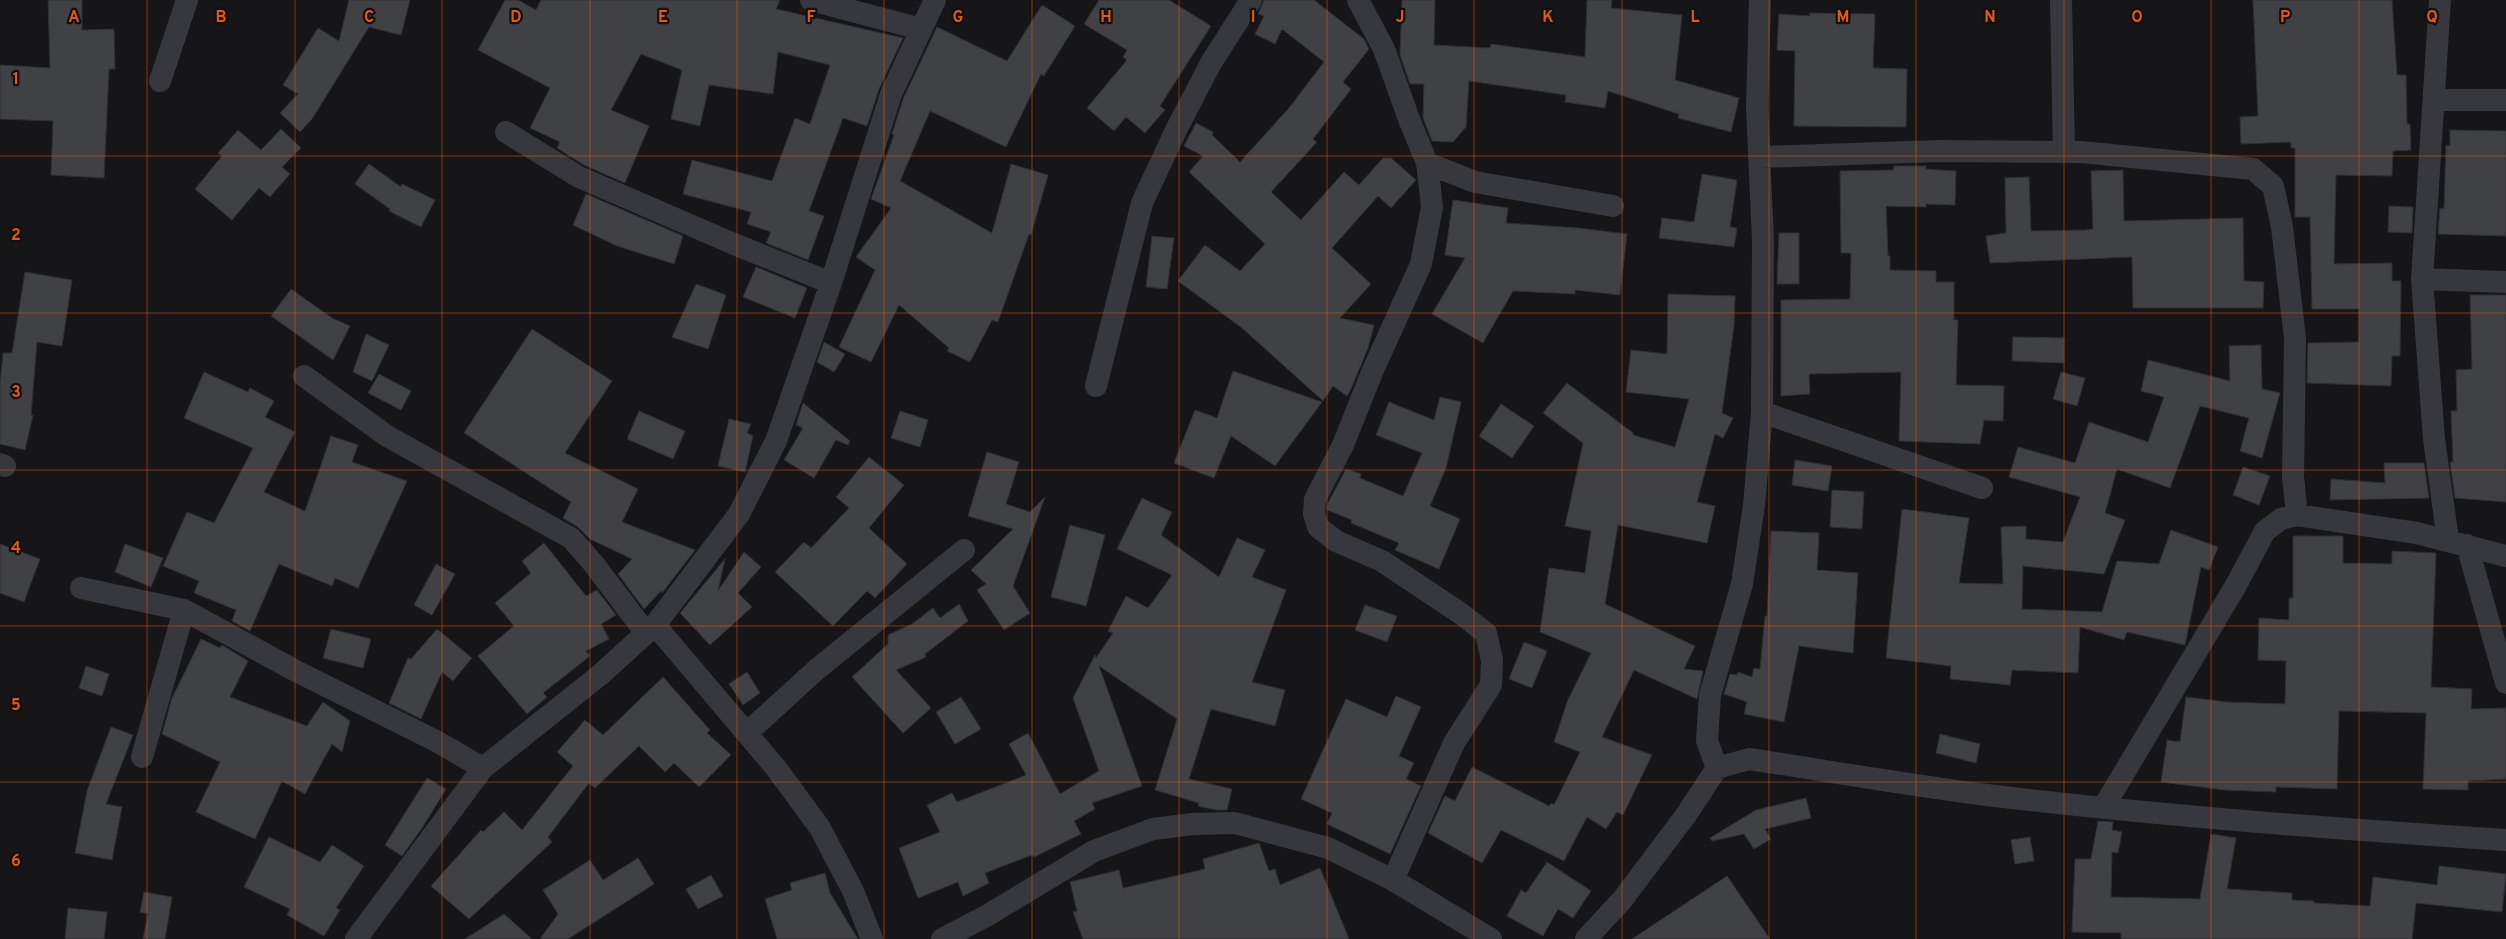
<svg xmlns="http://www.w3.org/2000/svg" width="2506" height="939" font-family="Overpass,sans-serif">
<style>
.building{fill:#404145;stroke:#303034}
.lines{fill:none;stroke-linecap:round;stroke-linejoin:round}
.minor{stroke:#37383d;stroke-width:22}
.grid{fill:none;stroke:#e8590c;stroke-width:1;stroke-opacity:0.55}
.grid-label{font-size:16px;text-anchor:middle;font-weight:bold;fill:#e8590c;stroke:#111113;stroke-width:4.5;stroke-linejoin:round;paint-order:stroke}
</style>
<rect width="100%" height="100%" fill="#161618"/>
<!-- building -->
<path class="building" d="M 48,0 L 82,0 L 82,30 L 114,29 L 115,69 L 109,69 L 104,178 L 51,175 L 53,121 L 0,119 L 0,65 L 50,68 Z
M 349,0 L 410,0 L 401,35 L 369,27 L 312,119 L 300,132 L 280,113 L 298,94 L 283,85 L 318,28 L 339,41 Z
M 505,0 L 518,0 L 536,10 L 541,0 L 780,0 L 776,9 L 903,38 L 879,89 L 867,126 L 843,118 L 809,211 L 824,216 L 808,260 L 766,243 L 771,232 L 747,224 L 751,212 L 683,194 L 692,160 L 772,181 L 795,118 L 810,124 L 830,65 L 778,52 L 773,94 L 709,85 L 700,126 L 671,119 L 682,70 L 641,54 L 611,110 L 649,126 L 625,183 L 584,165 L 557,148 L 560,142 L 530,128 L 550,88 L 478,50 Z
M 1099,0 L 1169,0 L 1211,26 L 1160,106 L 1165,110 L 1145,133 L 1126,117 L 1114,131 L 1087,108 L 1127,60 L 1123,57 L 1127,50 L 1084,24 Z
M 1264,0 L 1314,0 L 1364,39 L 1369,49 L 1343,82 L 1351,89 L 1313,139 L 1317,142 L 1271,192 L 1301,220 L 1344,172 L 1359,185 L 1383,158 L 1391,158 L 1416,180 L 1391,208 L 1378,196 L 1332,248 L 1371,284 L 1340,318 L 1374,325 L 1368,348 L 1351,389 L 1347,396 L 1333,386 L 1323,401 L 1242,328 L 1178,281 L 1205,245 L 1240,271 L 1265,244 L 1189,172 L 1203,156 L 1184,146 L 1196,123 L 1213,132 L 1212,135 L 1240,162 L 1289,108 L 1324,62 L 1282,29 L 1275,44 L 1255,34 L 1264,16 L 1258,14 Z
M 1402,0 L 1435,0 L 1434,45 L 1490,48 L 1491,44 L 1585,57 L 1587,0 L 1612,0 L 1611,8 L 1682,15 L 1675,80 L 1739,98 L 1731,132 L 1678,118 L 1679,114 L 1608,91 L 1605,108 L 1565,102 L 1566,95 L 1469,81 L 1466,127 L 1453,142 L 1432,141 L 1423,118 L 1424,84 L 1410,84 L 1400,55 Z
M 2253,0 L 2392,0 L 2397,75 L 2406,75 L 2407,124 L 2410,124 L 2411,150 L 2393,151 L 2392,176 L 2336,175 L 2334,264 L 2392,263 L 2392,281 L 2401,281 L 2400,356 L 2392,356 L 2391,386 L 2307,383 L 2308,343 L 2359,342 L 2359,309 L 2312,309 L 2310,217 L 2295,217 L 2295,148 L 2291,148 L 2291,142 L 2241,144 L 2240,117 L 2258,116 Z
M 1042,5 L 1075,26 L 1044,76 L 1041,74 L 1006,147 L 930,111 L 900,181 L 992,233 L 1011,164 L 1048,175 L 1031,235 L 1029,234 L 998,322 L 992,320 L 970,362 L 947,351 L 949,348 L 899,305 L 871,362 L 839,347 L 875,270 L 856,257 L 891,208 L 871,199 L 894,135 L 892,134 L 903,99 L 937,27 L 1007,61 Z
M 1810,13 L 1875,14 L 1873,68 L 1907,69 L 1906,127 L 1794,126 L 1795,51 L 1777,50 L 1779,14 L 1810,16 Z
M 281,129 L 301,148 L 282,167 L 290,174 L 270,197 L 259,188 L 232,220 L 195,189 L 222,156 L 218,153 L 238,130 L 261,150 Z
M 2450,130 L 2506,131 L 2506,236 L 2438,234 L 2440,208 L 2444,209 L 2446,145 L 2450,146 Z
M 369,164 L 401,187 L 402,184 L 435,200 L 421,227 L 389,211 L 390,209 L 355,184 Z
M 1894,166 L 1926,166 L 1926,169 L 1956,171 L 1955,205 L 1926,204 L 1926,207 L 1886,206 L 1888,256 L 1890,256 L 1890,270 L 1936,271 L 1936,282 L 1954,282 L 1954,320 L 1958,320 L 1956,385 L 2004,386 L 2003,421 L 1984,420 L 1980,444 L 1899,441 L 1901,372 L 1809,374 L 1810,394 L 1781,396 L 1781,300 L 1850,299 L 1851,253 L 1841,253 L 1840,171 L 1893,170 Z
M 2123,170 L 2124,221 L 2243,218 L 2244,281 L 2264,282 L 2263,308 L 2133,308 L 2132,257 L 1990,263 L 1986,236 L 2006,233 L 2005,178 L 2029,177 L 2031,231 L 2086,230 L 2093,229 L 2091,171 Z
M 1702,174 L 1737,180 L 1730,227 L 1737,228 L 1734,247 L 1659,238 L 1662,218 L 1694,222 Z
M 586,194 L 683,236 L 674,264 L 617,246 L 573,225 Z
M 1453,200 L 1508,208 L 1506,223 L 1578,228 L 1627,234 L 1620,295 L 1575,290 L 1575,294 L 1513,291 L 1483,343 L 1432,314 L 1465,258 L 1445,255 Z
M 2389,206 L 2413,207 L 2412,233 L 2388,232 Z
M 1779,233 L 1799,233 L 1799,284 L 1777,284 Z
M 1152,236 L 1174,238 L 1167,289 L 1146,287 Z
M 756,267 L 807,288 L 795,318 L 743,297 Z
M 25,272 L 72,280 L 62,346 L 37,342 L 31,415 L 33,415 L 25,450 L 0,444 L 0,385 L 3,353 L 12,353 Z
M 696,284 L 726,295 L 708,349 L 672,337 Z
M 291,289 L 332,318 L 350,326 L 333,360 L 271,316 Z
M 1668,294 L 1735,296 L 1734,326 L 1722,413 L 1733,418 L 1723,438 L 1715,434 L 1697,502 L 1715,506 L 1707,543 L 1618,525 L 1605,604 L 1695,646 L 1684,669 L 1703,671 L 1697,699 L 1634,670 L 1602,737 L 1652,755 L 1623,815 L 1617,812 L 1606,829 L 1587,817 L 1564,861 L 1501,830 L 1482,863 L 1428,833 L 1445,796 L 1455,801 L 1472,767 L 1549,806 L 1551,803 L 1554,805 L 1580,752 L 1554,742 L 1567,702 L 1591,653 L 1540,632 L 1549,568 L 1585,573 L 1591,531 L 1565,526 L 1583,443 L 1543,413 L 1567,383 L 1633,433 L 1633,435 L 1675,447 L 1689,399 L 1626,392 L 1631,350 L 1667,354 Z
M 2470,295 L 2506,295 L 2506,502 L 2455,498 L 2450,462 L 2453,462 L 2451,411 L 2457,411 L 2456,370 L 2472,369 Z
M 532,329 L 612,381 L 565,453 L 638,489 L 622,522 L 695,550 L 662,593 L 661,591 L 644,609 L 618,574 L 632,559 L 590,539 L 578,527 L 563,518 L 571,502 L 464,433 Z
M 366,334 L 389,345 L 372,381 L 353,372 Z
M 2013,337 L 2064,338 L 2064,363 L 2012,361 Z
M 824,342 L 845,354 L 834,372 L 817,362 Z
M 2261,345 L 2262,389 L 2280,393 L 2262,458 L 2240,451 L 2249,418 L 2200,406 L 2170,488 L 2117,469 L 2105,513 L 2125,520 L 2104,574 L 2023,566 L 2022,609 L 2102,612 L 2117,561 L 2159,564 L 2171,530 L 2218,547 L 2209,570 L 2201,567 L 2185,645 L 2127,632 L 2124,640 L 2080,627 L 2078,673 L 2012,670 L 2010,685 L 1950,679 L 1951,666 L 1886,658 L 1902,509 L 1969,518 L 1959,583 L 2003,584 L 2001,527 L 2026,526 L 2026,539 L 2063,542 L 2080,497 L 2009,477 L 2018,447 L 2075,463 L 2089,422 L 2148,442 L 2164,397 L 2141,391 L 2148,360 L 2230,381 L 2229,346 Z
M 1233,371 L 1322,402 L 1275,466 L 1231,436 L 1214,478 L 1174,463 L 1195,410 L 1217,418 Z
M 204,372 L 248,392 L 250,388 L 274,401 L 265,417 L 295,432 L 264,492 L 305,511 L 331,436 L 358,445 L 352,462 L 407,481 L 358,588 L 335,578 L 332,586 L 279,564 L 250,631 L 232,621 L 236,610 L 194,593 L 199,581 L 163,566 L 187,512 L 214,523 L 253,448 L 184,418 Z
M 2061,372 L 2085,378 L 2077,406 L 2053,399 Z
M 379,374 L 411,391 L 401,410 L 368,393 Z
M 1440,397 L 1461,402 L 1446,468 L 1430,506 L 1460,519 L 1439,569 L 1395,550 L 1399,543 L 1351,523 L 1352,520 L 1327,510 L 1328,503 L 1346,469 L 1361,474 L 1360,478 L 1403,496 L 1422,453 L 1376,435 L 1389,402 L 1434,420 Z
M 803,403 L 850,441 L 848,445 L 836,440 L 814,478 L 784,460 L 803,428 L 796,425 Z
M 1501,404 L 1534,426 L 1512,458 L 1479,436 Z
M 639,411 L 685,431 L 673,459 L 627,439 Z
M 900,411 L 928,420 L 920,447 L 891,438 Z
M 729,419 L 751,424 L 747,433 L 753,436 L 745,472 L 718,466 Z
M 987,452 L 1019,462 L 1006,504 L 1030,512 L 1045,497 L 1013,586 L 1030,613 L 1004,630 L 977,590 L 986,584 L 971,570 L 1013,529 L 968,516 Z
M 869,457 L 904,485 L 869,528 L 907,564 L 875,598 L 867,591 L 833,626 L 775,572 L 804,542 L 811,548 L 849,508 L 836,497 Z
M 1795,460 L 1832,466 L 1828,491 L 1792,485 Z
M 2384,463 L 2424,463 L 2429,498 L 2330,500 L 2331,479 L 2385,483 Z
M 2243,467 L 2270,476 L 2259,505 L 2233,495 Z
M 1832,490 L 1864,492 L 1862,529 L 1830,527 Z
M 1142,498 L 1172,512 L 1161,535 L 1219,577 L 1237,538 L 1265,550 L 1252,577 L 1286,590 L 1252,682 L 1285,690 L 1275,726 L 1211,709 L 1189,779 L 1232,789 L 1227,810 L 1216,810 L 1198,806 L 1199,803 L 1155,790 L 1177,719 L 1099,666 L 1142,786 L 1092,803 L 1095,809 L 1074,821 L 1081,834 L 1034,857 L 1032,855 L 985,873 L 989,883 L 963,896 L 958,882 L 918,898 L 899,848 L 940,832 L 927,805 L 952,793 L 957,802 L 1026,775 L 1009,744 L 1028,733 L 1060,794 L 1099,771 L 1073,698 L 1095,655 L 1096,658 L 1113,633 L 1108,631 L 1126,596 L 1148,608 L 1172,575 L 1117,549 Z
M 1070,525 L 1105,535 L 1086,606 L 1051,597 Z
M 1771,531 L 1819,533 L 1817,570 L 1858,573 L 1853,653 L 1799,646 L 1784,722 L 1744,714 L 1747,702 L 1724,694 L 1730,674 L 1737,675 L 1738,672 L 1752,677 L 1754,668 L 1760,669 L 1765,616 L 1767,616 Z
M 2293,536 L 2343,536 L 2343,563 L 2392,564 L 2392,551 L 2436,553 L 2431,687 L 2472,689 L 2471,709 L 2506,708 L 2506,779 L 2468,781 L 2468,790 L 2423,789 L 2426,713 L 2342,711 L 2339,711 L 2337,789 L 2276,787 L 2276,792 L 2225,790 L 2161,782 L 2167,740 L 2180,742 L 2186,697 L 2227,702 L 2285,704 L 2286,661 L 2258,660 L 2259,618 L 2289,620 L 2289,598 L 2293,598 Z
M 544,543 L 586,596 L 597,590 L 616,615 L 601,624 L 609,639 L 586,651 L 590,656 L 543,693 L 547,697 L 527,714 L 478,656 L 514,626 L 495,603 L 531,573 L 522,561 Z
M 0,544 L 40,559 L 24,602 L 0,593 Z
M 125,544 L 163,558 L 151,587 L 115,572 Z
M 744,552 L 761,567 L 738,593 L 752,607 L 710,645 L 680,613 L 725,559 L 718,591 Z
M 436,564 L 455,574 L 432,615 L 414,605 Z
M 959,604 L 968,621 L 925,654 L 926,657 L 896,670 L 931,708 L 903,733 L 852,677 L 888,644 L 888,635 L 912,624 L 933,608 L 940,618 Z
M 1365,605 L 1397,616 L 1387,642 L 1355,630 Z
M 331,629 L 371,639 L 363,668 L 323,658 Z
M 437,629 L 472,658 L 453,681 L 442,672 L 421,719 L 389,703 L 408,658 L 411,659 Z
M 201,639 L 220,648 L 222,645 L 248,661 L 230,697 L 307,726 L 323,702 L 350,721 L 342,752 L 332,744 L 305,794 L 282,781 L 255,839 L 196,812 L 220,762 L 162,734 L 172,698 Z
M 1524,642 L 1547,651 L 1532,688 L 1509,679 Z
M 86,666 L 109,674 L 102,696 L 79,688 Z
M 747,672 L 760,693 L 743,705 L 729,684 Z
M 663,677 L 710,730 L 707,733 L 731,755 L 699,787 L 674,763 L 665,772 L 639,746 L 595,788 L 589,783 L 548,837 L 552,842 L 469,919 L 431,886 L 481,830 L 483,832 L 504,812 L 522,830 L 573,766 L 557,752 L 585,720 L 603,735 Z
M 1396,696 L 1421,707 L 1399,756 L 1414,763 L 1406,779 L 1421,786 L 1390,854 L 1327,824 L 1332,813 L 1301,799 L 1346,699 L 1387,717 Z
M 961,697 L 981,729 L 955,744 L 936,712 Z
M 111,727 L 133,735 L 106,804 L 122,807 L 112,860 L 75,853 L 87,791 Z
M 1940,734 L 1980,744 L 1976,763 L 1936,753 Z
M 427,778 L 446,789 L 422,828 L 402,856 L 385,845 Z
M 1806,798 L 1811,818 L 1765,829 L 1771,839 L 1754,849 L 1744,834 L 1712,841 L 1710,838 L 1756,810 Z
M 2098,821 L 2113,822 L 2112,830 L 2122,832 L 2118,853 L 2112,852 L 2111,897 L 2200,899 L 2211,834 L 2236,838 L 2227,889 L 2292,893 L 2292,900 L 2314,901 L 2314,903 L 2370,906 L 2373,877 L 2437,885 L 2439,866 L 2506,874 L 2502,912 L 2416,903 L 2412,939 L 2121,939 L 2121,933 L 2072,932 L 2075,859 L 2091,859 Z
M 269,837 L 320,862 L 332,845 L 364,866 L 336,908 L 340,910 L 324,936 L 287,915 L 290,909 L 244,887 Z
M 2030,837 L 2034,861 L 2015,864 L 2011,840 Z
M 1259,843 L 1269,871 L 1275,869 L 1280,885 L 1320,868 L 1349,939 L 1083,939 L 1073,912 L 1077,911 L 1070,882 L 1119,870 L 1123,888 L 1205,869 L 1203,859 Z
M 638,858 L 654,884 L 568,939 L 540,939 L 558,914 L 543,890 L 590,860 L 603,880 Z
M 1547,862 L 1591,891 L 1573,918 L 1558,909 L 1543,936 L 1507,916 L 1521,890 L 1526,893 Z
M 825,873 L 830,893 L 858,939 L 777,939 L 765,899 L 792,890 L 790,883 Z
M 711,875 L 723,896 L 698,909 L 686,889 Z
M 1727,876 L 1770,939 L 1632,939 Z
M 144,892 L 172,897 L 165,939 L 143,939 L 148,914 L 140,912 Z
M 68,908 L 107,912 L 104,939 L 65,939 Z
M 504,914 L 532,939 L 465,939 Z"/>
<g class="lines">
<!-- minor -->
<path class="minor" d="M 811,0 L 921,29
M 1358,0 L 1384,49 L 1409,119 L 1427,163 L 1432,207 L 1421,264 L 1373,370 L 1343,445 L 1315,499 L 1314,514 L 1318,527 L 1336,541 L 1382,561 L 1460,613 L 1486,633 L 1492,660 L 1491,685 L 1454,743 L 1393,880
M 2061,0 L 2064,152
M 2440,0 L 2422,279 L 2434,439 L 2448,540
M 160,81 L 187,0
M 2435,100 L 2506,100
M 506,132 L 579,177 L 734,244 L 831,283
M 1760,157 L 1939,151 L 2081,152 L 2253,169 L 2273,186 L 2282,227 L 2295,338 L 2293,477 L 2297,515
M 1427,163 L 1475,182 L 1613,206
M 2422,279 L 2506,282
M 304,376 L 387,436 L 571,538 L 593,563 L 646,633
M 1096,386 L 1142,203 L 1177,128 L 1211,63 L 1251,0
M 1762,412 L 1982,488
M 0,464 L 5,466
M 2467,545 L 2506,683
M 81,588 L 184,610 L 142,757
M 184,610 L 296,671 L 436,741 L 483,768
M 655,625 L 776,768 L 820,828 L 853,891 L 872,939
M 747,733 L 816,670 L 964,550
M 1717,768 L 1707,741 L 1710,695 L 1742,584 L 1754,505 L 1762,412 L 1763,240 L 1757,108 L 1760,0
M 2103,808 L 2235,587 L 2265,531 L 2281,519 L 2297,515 L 2417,533 L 2506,556
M 356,939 L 483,768 L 600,675 L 655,625 L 739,514 L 776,441 L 831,283 L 891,94 L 935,0
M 942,939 L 988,915 L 1094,851 L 1153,829 L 1193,824 L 1235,823 L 1328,848 L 1393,880 L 1491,939
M 1586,939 L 1622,900 L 1686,815 L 1717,768 L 1749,759 C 1828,771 1908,785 1987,795 C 2160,816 2333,829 2506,840"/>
</g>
<!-- grid -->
<path class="grid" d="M 147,0 L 147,939M 295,0 L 295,939M 442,0 L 442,939M 590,0 L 590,939M 737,0 L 737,939M 884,0 L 884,939M 1032,0 L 1032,939M 1179,0 L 1179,939M 1327,0 L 1327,939M 1474,0 L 1474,939M 1622,0 L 1622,939M 1769,0 L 1769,939M 1916,0 L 1916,939M 2064,0 L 2064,939M 2211,0 L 2211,939M 2359,0 L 2359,939M 0,156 L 2506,156M 0,313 L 2506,313M 0,470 L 2506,470M 0,626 L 2506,626M 0,782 L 2506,782"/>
<g class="grid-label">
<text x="74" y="22">A</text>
<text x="221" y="22">B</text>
<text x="369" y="22">C</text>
<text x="516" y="22">D</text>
<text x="663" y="22">E</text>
<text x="811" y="22">F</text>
<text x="958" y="22">G</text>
<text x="1106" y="22">H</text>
<text x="1253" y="22">I</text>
<text x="1400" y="22">J</text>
<text x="1548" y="22">K</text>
<text x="1695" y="22">L</text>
<text x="1843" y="22">M</text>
<text x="1990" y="22">N</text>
<text x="2137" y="22">O</text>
<text x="2285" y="22">P</text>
<text x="2432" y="22">Q</text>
<text x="16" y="84">1</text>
<text x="16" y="240">2</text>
<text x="16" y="397">3</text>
<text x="16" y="553">4</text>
<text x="16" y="710">5</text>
<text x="16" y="866">6</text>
</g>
</svg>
